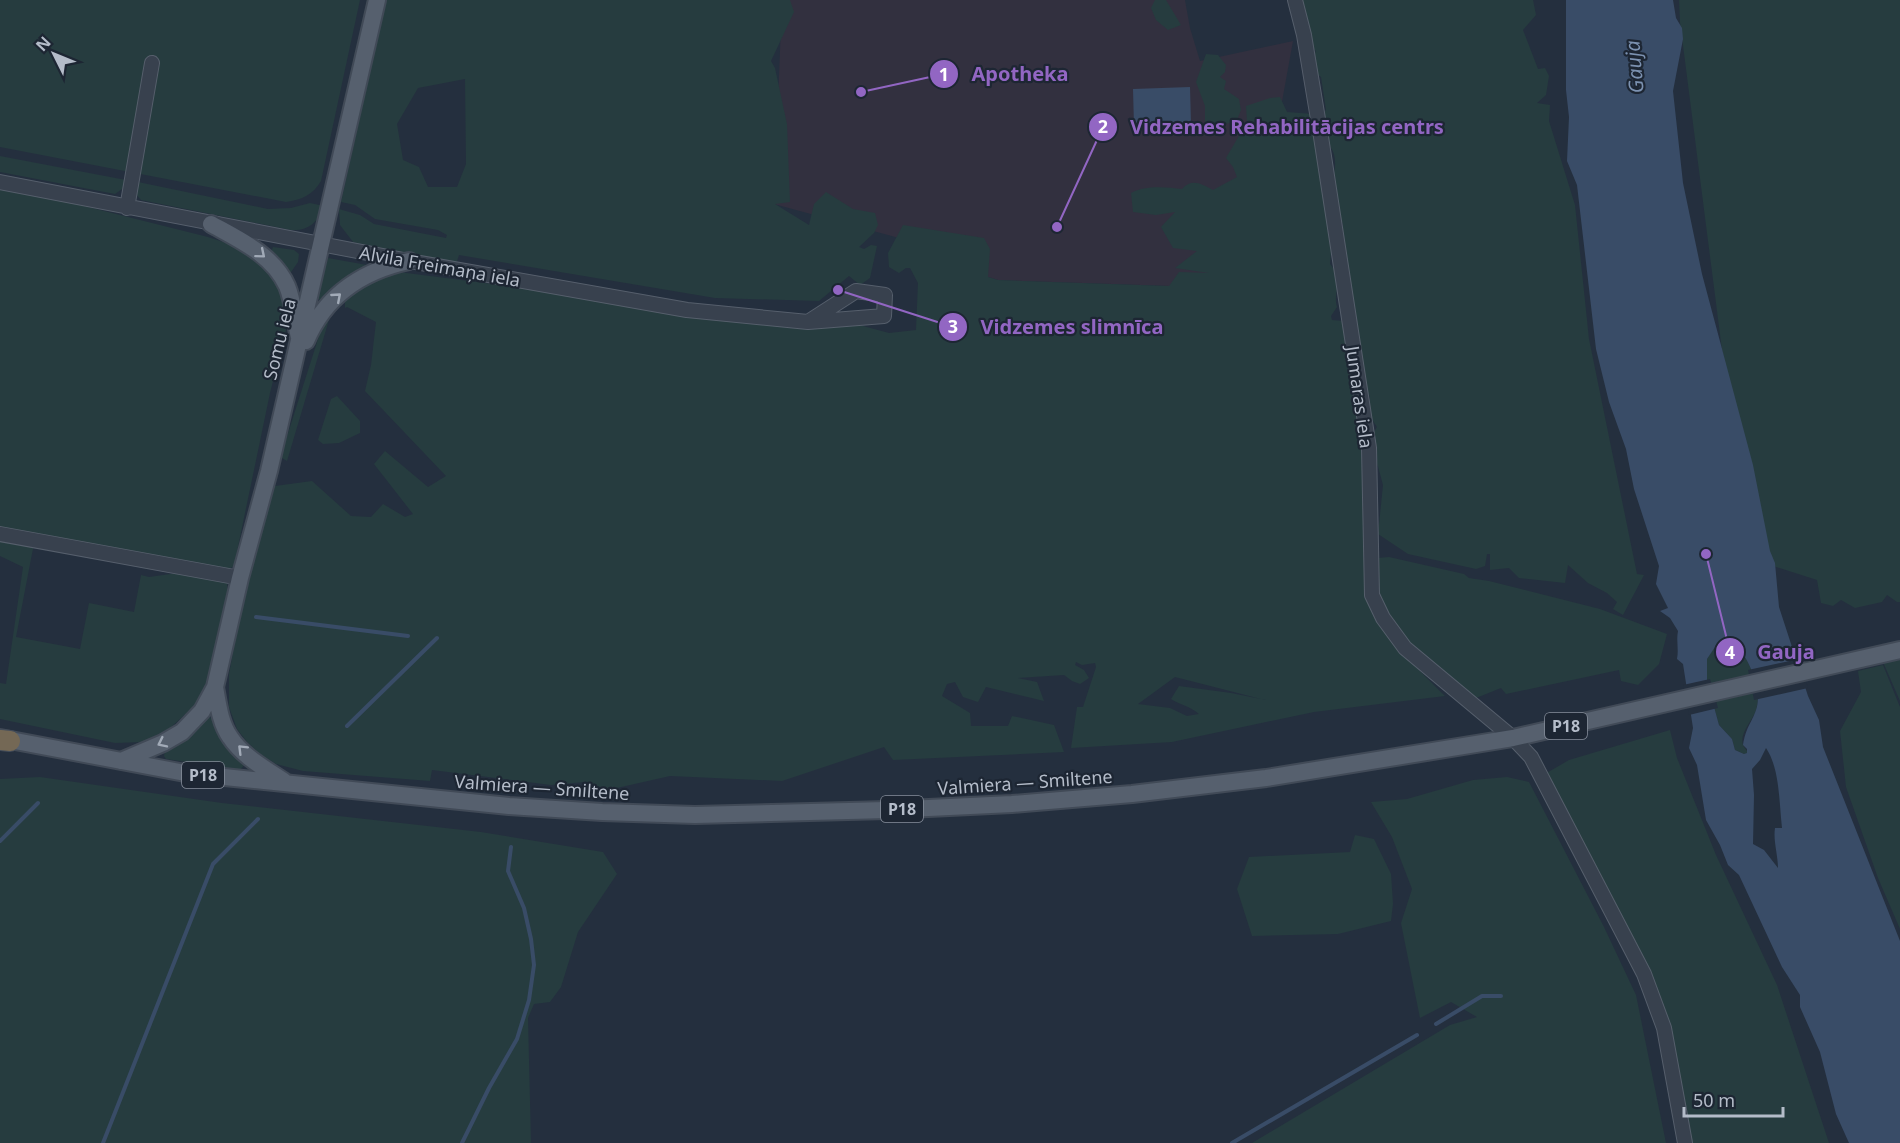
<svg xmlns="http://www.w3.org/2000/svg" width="1900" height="1143" font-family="'Noto Sans',sans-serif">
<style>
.medical{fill:#32303f}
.green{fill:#263c3f;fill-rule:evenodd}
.water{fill:#394c67;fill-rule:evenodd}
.pier{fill:#242f3e}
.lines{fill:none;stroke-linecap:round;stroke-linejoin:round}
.stream{stroke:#394c67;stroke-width:4}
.minor-casing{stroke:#565f6c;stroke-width:16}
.major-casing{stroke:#414a57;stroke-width:20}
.highway-casing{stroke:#434c59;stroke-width:22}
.minor{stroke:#38414e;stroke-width:14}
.major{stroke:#56606e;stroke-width:16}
.highway{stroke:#746855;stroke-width:20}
.oneway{stroke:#a1aab7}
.labels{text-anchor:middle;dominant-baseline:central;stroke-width:4.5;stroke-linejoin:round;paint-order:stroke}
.shield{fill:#1d2633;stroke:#878f9c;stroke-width:1.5}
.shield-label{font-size:16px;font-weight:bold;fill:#b4bcc9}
.street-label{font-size:18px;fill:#b4bcc9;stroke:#1d2633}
.water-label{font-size:20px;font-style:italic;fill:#7c92b1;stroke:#1d2633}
.leader{fill:none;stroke:#9266c3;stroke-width:2}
.callout-dot{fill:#9266c3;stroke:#1d2633;stroke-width:2}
.mark-label{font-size:18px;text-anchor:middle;font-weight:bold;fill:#fff}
.callout-label{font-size:20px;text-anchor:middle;font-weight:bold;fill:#9266c3;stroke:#1d2633;stroke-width:4.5;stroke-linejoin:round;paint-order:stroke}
</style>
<rect width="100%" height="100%" fill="#242f3e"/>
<!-- medical -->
<path class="medical" d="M 782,0 L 1185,0 L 1190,28 L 1200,61 L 1293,41 L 1251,273 L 1169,286 L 998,280 L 988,277 L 969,257 L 774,204 Z"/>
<!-- green -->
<path class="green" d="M 0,0 L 360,0 L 321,181 C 313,195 301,200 286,202 L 0,147 Z
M 367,0 L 370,0 L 324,197 L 323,195 Z
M 386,0 L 790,0 L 794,12 L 771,61 L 775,68 L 787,124 L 790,202 L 775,204 L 809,225 L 814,204 L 826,192 L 853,209 L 875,213 L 878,225 L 874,233 L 859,247 L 864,249 L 871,245 L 877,246 L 870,278 L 860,285 L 849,276 L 819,301 L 715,298 L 459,255 L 457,261 L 453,262 L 353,242 L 340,225 L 339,209 L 360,215 L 374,224 L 446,238 L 447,235 L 438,230 L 375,219 L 355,205 L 341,202 ZM 465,79 L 466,164 L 457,187 L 428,187 L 419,167 L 403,160 L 397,124 L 418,88 Z
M 1155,0 L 1166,0 L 1181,25 L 1168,30 L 1156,20 L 1151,8 Z
M 1302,0 L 1533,0 L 1536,15 L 1523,30 L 1538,69 L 1545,68 L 1549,76 L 1546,95 L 1537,103 L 1550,105 L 1549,121 L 1575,205 L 1589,339 L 1637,574 L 1644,575 L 1623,615 L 1613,609 L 1617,602 L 1607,593 L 1588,583 L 1568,565 L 1565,583 L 1519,578 L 1509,568 L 1490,570 L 1490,554 L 1487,554 L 1485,566 L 1476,569 L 1408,554 L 1378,534 L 1383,485 L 1376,459 L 1374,432 L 1377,427 L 1369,415 L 1370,397 L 1363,382 L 1341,253 L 1343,225 L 1330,185 C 1335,175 1338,158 1331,148 C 1328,141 1325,138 1323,130 L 1335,124 L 1323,125 L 1322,115 L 1326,110 L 1321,77 L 1313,72 L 1310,60 L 1316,51 L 1310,46 L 1297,5 L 1302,2 Z
M 1679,0 L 1900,0 L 1900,602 L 1897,602 L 1887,595 L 1882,602 L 1855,608 L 1841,600 L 1833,606 L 1821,603 L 1817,580 L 1770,565 L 1722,350 L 1680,22 Z
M 1206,54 L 1218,55 L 1226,65 L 1225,72 L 1220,77 L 1226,81 L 1224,89 L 1239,99 L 1241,110 L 1237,120 L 1221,126 L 1205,125 L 1205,106 L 1196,82 Z
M 1280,97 L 1287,112 L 1313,114 L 1333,229 L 1330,264 C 1346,283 1332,289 1337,307 L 1331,316 L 1332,320 L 1344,321 L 1347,352 L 1351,361 L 1368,452 L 1365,582 C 1376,630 1411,662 1445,696 L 1314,712 L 1172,742 L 1071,748 L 1077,707 L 1083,707 L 1096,667 L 1095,663 L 1082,665 L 1076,662 L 1075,665 L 1084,670 L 1089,678 L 1080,684 L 1072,681 L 1064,675 L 1018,678 L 1037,682 L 1044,701 L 986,687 L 978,702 L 963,697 L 955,682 L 947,684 L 942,696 L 970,713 L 971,726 L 1008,726 L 1012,716 L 1054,725 L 1064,752 L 893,760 L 884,747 L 782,781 L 670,776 L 608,790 L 585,782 L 551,785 L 432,770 L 430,781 L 303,771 L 276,764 L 260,754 L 247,742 L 237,729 L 229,707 L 229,674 L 246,583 L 275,486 L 312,481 L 351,516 L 371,517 L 383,504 L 405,517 L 413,514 L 374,464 L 385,451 L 428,487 L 446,476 L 365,391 L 371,365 L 376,322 L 347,307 L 345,308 L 345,301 L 361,286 L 391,271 L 807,324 L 863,326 L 889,333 L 916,330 L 918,283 L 910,268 L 906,268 L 899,273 L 889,267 L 888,253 L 903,225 L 984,238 L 990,249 L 988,277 L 998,280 L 1169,286 L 1179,272 L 1209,273 L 1175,268 L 1197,251 L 1173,248 L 1161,227 L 1175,212 L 1156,215 L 1133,212 L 1131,193 C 1145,185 1166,187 1182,189 C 1192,178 1201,184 1213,190 L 1237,177 L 1233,167 L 1226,158 L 1247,122 L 1246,106 L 1270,98 ZM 1175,677 L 1265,700 L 1266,700 L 1231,693 L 1179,686 L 1171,699 C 1180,705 1190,706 1199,714 L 1187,716 L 1170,708 L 1138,704 Z
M 0,156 L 126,180 L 125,187 L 115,194 L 0,172 Z
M 138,182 L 268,209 L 291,208 L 310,203 L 324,206 C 318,222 309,231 291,230 L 141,200 L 135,193 Z
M 0,190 L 72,203 L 208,237 L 248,250 L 267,268 L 285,301 L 287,326 L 270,393 L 234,566 L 227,570 L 36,533 L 16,637 L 80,649 L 89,603 L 134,612 L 141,575 L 149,577 L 185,572 L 227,583 L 228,594 L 209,676 L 200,701 L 170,728 L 143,742 L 115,743 L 0,719 L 0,683 L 6,684 L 23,567 L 0,556 Z
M 273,247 L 294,250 L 299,254 L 298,262 L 289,275 L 270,254 Z
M 328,258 L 367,265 L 368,268 L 331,291 L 321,301 L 317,298 Z
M 331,313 L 287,461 L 282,458 L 282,452 L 325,317 Z
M 337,396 L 360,421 L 360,433 L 339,443 L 323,444 L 318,440 L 331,399 Z
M 1389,557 L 1464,574 L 1469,578 L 1489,581 L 1600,609 L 1667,634 L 1659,664 L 1638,685 L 1621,681 L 1619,670 L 1506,694 L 1501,688 L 1476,698 L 1400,636 L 1382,603 L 1375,579 L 1377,558 Z
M 1716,644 L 1736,645 C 1749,659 1763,690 1756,710 C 1753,720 1739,733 1743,745 C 1744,748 1747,750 1748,753 L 1744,754 L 1735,750 L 1732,739 L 1719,725 L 1707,681 L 1707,659 Z
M 1900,658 L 1900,701 L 1883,662 Z
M 1883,665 L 1900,707 L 1900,929 L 1878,878 L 1846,787 L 1840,731 L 1861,692 L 1858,671 Z
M 209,717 L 214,720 L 245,764 L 240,770 L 166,759 L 164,756 L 165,751 L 181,740 Z
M 1670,730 L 1677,758 L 1716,855 L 1777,985 L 1829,1143 L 1680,1143 L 1660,1038 L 1643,986 L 1538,778 L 1569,760 Z
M 40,777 L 222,803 L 481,832 L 603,852 L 617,874 L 578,932 L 561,987 L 550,1002 L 534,1004 L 528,1018 L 531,1143 L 0,1143 L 0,779 Z
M 1507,777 L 1529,782 L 1604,927 L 1636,995 L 1666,1143 L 1252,1143 L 1450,1025 L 1477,1017 L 1451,1002 L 1420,1018 L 1401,923 L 1412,889 L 1392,837 L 1371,802 L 1407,799 L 1473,780 Z
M 1355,835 L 1374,839 L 1391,874 L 1393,904 L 1391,921 L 1338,934 L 1252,936 L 1237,889 L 1249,857 L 1350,852 Z"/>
<!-- water -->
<path class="water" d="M 1566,0 L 1673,0 L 1676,18 L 1682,28 L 1683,39 L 1673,91 L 1683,183 L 1702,274 L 1753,465 L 1770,551 L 1775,563 L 1779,607 L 1808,696 L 1819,720 L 1823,747 L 1900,941 L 1900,1143 L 1849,1143 L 1836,1114 L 1820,1052 L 1800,1007 L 1800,995 L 1782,967 L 1739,875 L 1728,865 L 1720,845 L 1706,820 L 1697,765 L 1689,748 L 1693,728 L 1683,664 L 1677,659 C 1679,649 1676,641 1678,631 L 1670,618 L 1660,611 L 1668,608 L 1656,584 L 1659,566 L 1634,489 L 1626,449 L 1609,402 L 1596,349 L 1577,185 L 1567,161 L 1569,117 L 1566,90 ZM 1717,644 L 1736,645 C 1749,659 1763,690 1756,710 C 1751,724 1746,727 1743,745 L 1747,749 L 1747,753 L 1744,754 L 1735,750 L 1732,739 L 1719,725 L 1707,681 L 1707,659 ZM 1766,748 C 1780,769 1779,802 1782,828 L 1775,828 C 1773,841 1778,855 1778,868 L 1764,850 L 1753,844 L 1754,795 L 1752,769 L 1760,760 Z
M 1190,87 L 1191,124 L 1134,126 L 1133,89 Z"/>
<!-- pier -->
<path class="pier" d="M 1799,659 L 1808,688 L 1754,700 L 1748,670 Z
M 1710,679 L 1718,708 L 1689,715 L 1683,685 Z"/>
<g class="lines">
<!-- stream -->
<path class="stream" d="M 256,617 L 408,636
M 347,726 L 437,638
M 0,841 L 38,803
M 1436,1024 L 1482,996 L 1501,996
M 103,1143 L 213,864 L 258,819
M 462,1143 L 489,1088 L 517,1039 L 529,1000 L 534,965 L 531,939 L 524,908 L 508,871 L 511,847
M 1232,1143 L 1417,1035"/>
<!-- minor casing -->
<g class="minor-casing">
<path id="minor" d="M 1295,0 L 1304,35 L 1321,137 L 1369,448 L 1372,595 L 1383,618 L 1405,648 L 1513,738 L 1531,757 L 1644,974 L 1664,1028 L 1685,1143
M 0,182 L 409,261 L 687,310 L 808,322 L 884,316 L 885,295 L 856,291 L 808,322
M 127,208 L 152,63
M 0,534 L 240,578"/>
</g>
<!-- major casing -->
<g class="major-casing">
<path id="major" d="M 211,224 C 240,240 273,255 287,286 C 293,300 295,322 299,337
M 306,341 C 325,296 362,271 409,261
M 215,687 C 218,703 220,723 230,737 C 243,757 266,769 285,782
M 0,738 L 185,773 L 509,806 L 602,812 L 695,815 L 887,810 L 1012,804 L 1132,794 L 1266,778 L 1513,738 L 1900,650
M 121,761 L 163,743 L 182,732 L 202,711 L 215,687 L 240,578 L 269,471 L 377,0"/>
</g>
<!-- highway casing -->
<g class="highway-casing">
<path id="highway" d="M 0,740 L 10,741"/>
</g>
<!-- minor -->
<use href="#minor" class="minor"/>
<!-- major -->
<use href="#major" class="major"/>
<!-- highway -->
<use href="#highway" class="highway"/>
</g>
<!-- one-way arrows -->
<defs><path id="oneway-chevron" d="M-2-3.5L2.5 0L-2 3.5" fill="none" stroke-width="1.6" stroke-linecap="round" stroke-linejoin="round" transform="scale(1.5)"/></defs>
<g class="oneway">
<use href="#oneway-chevron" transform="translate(261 254) rotate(40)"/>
<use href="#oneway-chevron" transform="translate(337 297) rotate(-41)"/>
<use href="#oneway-chevron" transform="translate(162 743) rotate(154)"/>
<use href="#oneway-chevron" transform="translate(242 749) rotate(-135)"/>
</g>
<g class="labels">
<!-- shield labels -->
<g class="shield">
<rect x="1545" y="713" width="42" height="26" rx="4.5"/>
<rect x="182" y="762" width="42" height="26" rx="4.5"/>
<rect x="881" y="796" width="42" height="26" rx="4.5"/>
</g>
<g class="shield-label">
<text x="1566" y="726">P18</text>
<text x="203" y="775">P18</text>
<text x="902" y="809">P18</text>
</g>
<!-- street labels -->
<g class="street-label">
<text transform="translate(440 266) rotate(10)">Alvila Freimaņa iela</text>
<text transform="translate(279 339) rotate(-76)">Somu iela</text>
<text transform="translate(1360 397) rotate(82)">Jumaras iela</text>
<text transform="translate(1025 782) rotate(-4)">Valmiera — Smiltene</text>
<text transform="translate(542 787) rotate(4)">Valmiera — Smiltene</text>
</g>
<!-- water labels -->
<g class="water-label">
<text transform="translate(1634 67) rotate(-95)">Gauja</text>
</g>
</g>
<!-- callouts -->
<path class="leader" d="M861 92L944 74M1057 227L1103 127M838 290L953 327M1706 554L1730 652"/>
<g class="callout-dot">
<circle cx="861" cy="92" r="6"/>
<circle cx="1057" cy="227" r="6"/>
<circle cx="838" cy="290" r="6"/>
<circle cx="1706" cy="554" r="6"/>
<circle cx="944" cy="74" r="15"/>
<circle cx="1103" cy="127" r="15"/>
<circle cx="953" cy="327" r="15"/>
<circle cx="1730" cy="652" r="15"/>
</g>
<g class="mark-label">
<text x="944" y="81">1</text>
<text x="1103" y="133">2</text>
<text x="953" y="333">3</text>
<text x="1730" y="659">4</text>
</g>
<g class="callout-label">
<text x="1020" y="81">Apotheka</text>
<text x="1287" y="134">Vidzemes Rehabilitācijas centrs</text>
<text x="1072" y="334">Vidzemes slimnīca</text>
<text x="1786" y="659">Gauja</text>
</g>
<!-- north arrow -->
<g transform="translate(54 54) rotate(313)" stroke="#1d2633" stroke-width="4.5" paint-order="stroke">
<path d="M0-4.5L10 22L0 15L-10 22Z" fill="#b4bcc9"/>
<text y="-9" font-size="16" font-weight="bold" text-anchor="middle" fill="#b4bcc9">N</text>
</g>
<!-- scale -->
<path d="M1684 1107v9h99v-9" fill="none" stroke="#b4bcc9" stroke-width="3"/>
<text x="1693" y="1107" font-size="18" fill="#b4bcc9" stroke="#1d2633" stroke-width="4.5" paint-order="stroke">50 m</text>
</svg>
